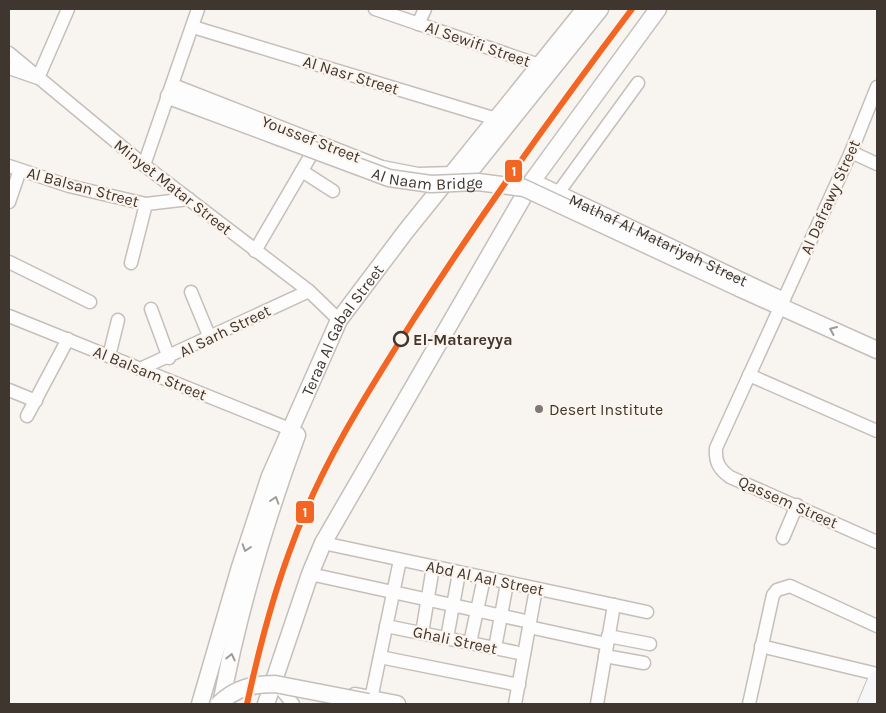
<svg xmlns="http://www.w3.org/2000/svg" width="886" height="713" font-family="Karla,sans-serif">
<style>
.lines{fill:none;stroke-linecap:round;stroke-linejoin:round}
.minor-casing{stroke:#c4bfba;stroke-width:15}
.tertiary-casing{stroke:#c4bfba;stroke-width:19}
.secondary-casing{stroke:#c4bfba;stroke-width:20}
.minor{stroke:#fefdfd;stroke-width:12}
.tertiary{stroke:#fefdfd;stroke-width:16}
.secondary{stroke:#f5f6f8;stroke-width:18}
.tertiary-bridge-casing{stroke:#c4bfba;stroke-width:19;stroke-linecap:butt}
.tertiary-bridge{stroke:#fefdfd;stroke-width:16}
.metro-1-casing{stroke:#fcf4ed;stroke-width:10}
.metro-1{stroke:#f26522;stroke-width:6}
.oneway{stroke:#9e9a96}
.stop-dot{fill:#fcf4ed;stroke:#3e362f;stroke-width:2.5}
.poi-dot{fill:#7f7873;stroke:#fcf4ed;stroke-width:2}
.labels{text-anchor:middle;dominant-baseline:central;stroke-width:4.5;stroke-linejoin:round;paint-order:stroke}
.street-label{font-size:16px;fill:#3e362f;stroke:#fcf4ed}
.stop-label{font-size:16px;font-weight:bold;fill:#3e362f;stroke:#fcf4ed;text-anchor:start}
.poi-label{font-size:16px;fill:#3e362f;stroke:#fcf4ed;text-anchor:start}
.line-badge{stroke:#fcf4ed;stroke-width:2}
.badge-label{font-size:14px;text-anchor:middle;font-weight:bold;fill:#fff}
</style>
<rect width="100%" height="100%" fill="#f8f4f0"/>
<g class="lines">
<!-- minor casing -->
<g class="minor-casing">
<g id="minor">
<path d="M 375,9 L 548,68"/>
<path d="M 418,24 L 425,9"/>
<path d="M 193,27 L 503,121"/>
<path d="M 9,53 L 144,165 L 309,291 L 339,320"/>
<path d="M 9,68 L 38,78 L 68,9"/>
<path d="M 173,85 L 382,167 L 418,174 L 454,173"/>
<path d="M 877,87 L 851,152 L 716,448 C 715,462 719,469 730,477 L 877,542"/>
<path d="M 851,152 L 877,164"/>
<path d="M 144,165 L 198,9"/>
<path d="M 9,166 L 69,186 L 146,204 L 189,199"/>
<path d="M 302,171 L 333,191"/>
<path id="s1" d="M 533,180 L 784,299"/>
<path d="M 558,193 L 638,83"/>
<path d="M 9,202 L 20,170"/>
<path d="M 255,251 L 318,143"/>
<path d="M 9,262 L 90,302"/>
<path d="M 131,263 L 146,204"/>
<path d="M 191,292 L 210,338"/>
<path d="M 151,309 L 169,358"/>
<path d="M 9,316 L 292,430"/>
<path d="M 109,356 L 118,320"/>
<path d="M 140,369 L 309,291"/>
<path d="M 749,375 L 877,431"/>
<path d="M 9,390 L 36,401"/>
<path d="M 27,416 L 68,339"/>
<path d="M 783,538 L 797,505"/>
<path d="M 323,543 L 647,612"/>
<path d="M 310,574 L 530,622"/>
<path d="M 386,626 L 524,654"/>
<path d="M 529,627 L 607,644"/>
<path d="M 422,633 L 433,567"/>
<path d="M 608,636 L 650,644"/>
<path d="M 447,638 L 459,573"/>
<path d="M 470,643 L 484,578"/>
<path d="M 761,646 L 877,674"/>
<path d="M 495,648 L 507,583"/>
<path d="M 605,656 L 644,663"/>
<path d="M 380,657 L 519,685"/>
<path d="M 275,682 L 293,704"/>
<path d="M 371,699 L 400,560"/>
<path d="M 515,704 L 536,589"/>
<path d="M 597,704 L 614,605"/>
<path d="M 749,704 L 773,595 L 777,590 L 790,586 L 877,626"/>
</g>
</g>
<!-- tertiary casing -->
<g class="tertiary-casing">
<g id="tertiary">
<path d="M 169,96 L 279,137"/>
<path d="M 471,170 L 600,9"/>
<path d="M 739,288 L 877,350"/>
<path d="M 355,696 L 397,704"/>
<path id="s2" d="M 200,704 L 240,567 L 270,476 L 339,320 L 406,231 L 585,9"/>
<path d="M 221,704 C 238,613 265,522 297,435"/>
<path d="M 266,704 L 310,574 L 323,543 L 533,180 L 658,9"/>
</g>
</g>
<!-- secondary casing -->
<g class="secondary-casing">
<path id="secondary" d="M 867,704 L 877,680"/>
</g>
<!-- minor -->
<use href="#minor" class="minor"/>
<!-- tertiary -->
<use href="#tertiary" class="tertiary"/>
<!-- secondary -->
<use href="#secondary" class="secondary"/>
<!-- tertiary-bridge casing -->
<g class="tertiary-bridge-casing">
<g id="tertiary-bridge">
<path id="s3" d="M 279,137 L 389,178 L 431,184 L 478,182 L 524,188 L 739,288"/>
<path d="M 219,704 C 235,688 253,684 275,684 L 368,702"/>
</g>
</g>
<!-- tertiary-bridge -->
<use href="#tertiary-bridge" class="tertiary-bridge"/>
<!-- metro-1 casing -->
<g class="metro-1-casing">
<path id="metro-1" d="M 247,704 C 258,653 271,602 289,553 C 318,470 365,396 412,322 C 481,214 555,111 632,9"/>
</g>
<!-- metro-1 -->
<use href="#metro-1" class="metro-1"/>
</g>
<!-- one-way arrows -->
<defs><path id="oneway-chevron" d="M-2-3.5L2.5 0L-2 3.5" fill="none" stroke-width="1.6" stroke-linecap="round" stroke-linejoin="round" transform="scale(1.25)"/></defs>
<g class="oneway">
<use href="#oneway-chevron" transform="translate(833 330) rotate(-156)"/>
<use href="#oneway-chevron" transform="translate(275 500) rotate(-72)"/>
<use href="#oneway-chevron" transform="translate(246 548) rotate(108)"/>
<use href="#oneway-chevron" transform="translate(231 657) rotate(-77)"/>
</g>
<!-- markers -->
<circle class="stop-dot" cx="401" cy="339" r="7"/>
<circle class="poi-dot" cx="539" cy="409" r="5"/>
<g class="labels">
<!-- street labels -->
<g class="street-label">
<text transform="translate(478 44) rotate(19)">Al Sewifi Street</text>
<text transform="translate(351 75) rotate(17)">Al Nasr Street</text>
<text transform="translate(311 139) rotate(21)">Youssef Street</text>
<text stroke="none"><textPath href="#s3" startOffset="156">Al Naam Bridge</textPath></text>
<text transform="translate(83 187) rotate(15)">Al Balsan Street</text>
<text transform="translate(173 187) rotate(38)">Minyet Matar Street</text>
<text transform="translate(830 197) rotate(-66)">Al Dafrawy Street</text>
<text stroke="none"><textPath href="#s1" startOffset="139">Mathaf Al Matariyah Street</textPath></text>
<text stroke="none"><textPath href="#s2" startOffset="402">Teraa Al Gabal Street</textPath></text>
<text transform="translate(225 331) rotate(-26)">Al Sarh Street</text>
<text transform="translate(150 373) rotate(22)">Al Balsam Street</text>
<text transform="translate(788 502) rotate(24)">Qassem Street</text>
<text transform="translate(485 578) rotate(12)">Abd Al Aal Street</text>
<text transform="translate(455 640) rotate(12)">Ghali Street</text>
</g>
<!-- stop labels -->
<g class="stop-label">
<text x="413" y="339">El-Matareyya</text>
</g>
<!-- poi labels -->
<g class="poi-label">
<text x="549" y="409">Desert Institute</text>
</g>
</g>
<g class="line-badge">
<rect x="504" y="159" width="19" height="24" rx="5" fill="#f26522"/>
<rect x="295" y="500" width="20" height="24" rx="5" fill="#f26522"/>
</g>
<g class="badge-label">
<text x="514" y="176">1</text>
<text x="305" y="517">1</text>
</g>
<!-- border -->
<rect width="886" height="713" fill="none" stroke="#3e362f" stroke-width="20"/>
</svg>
